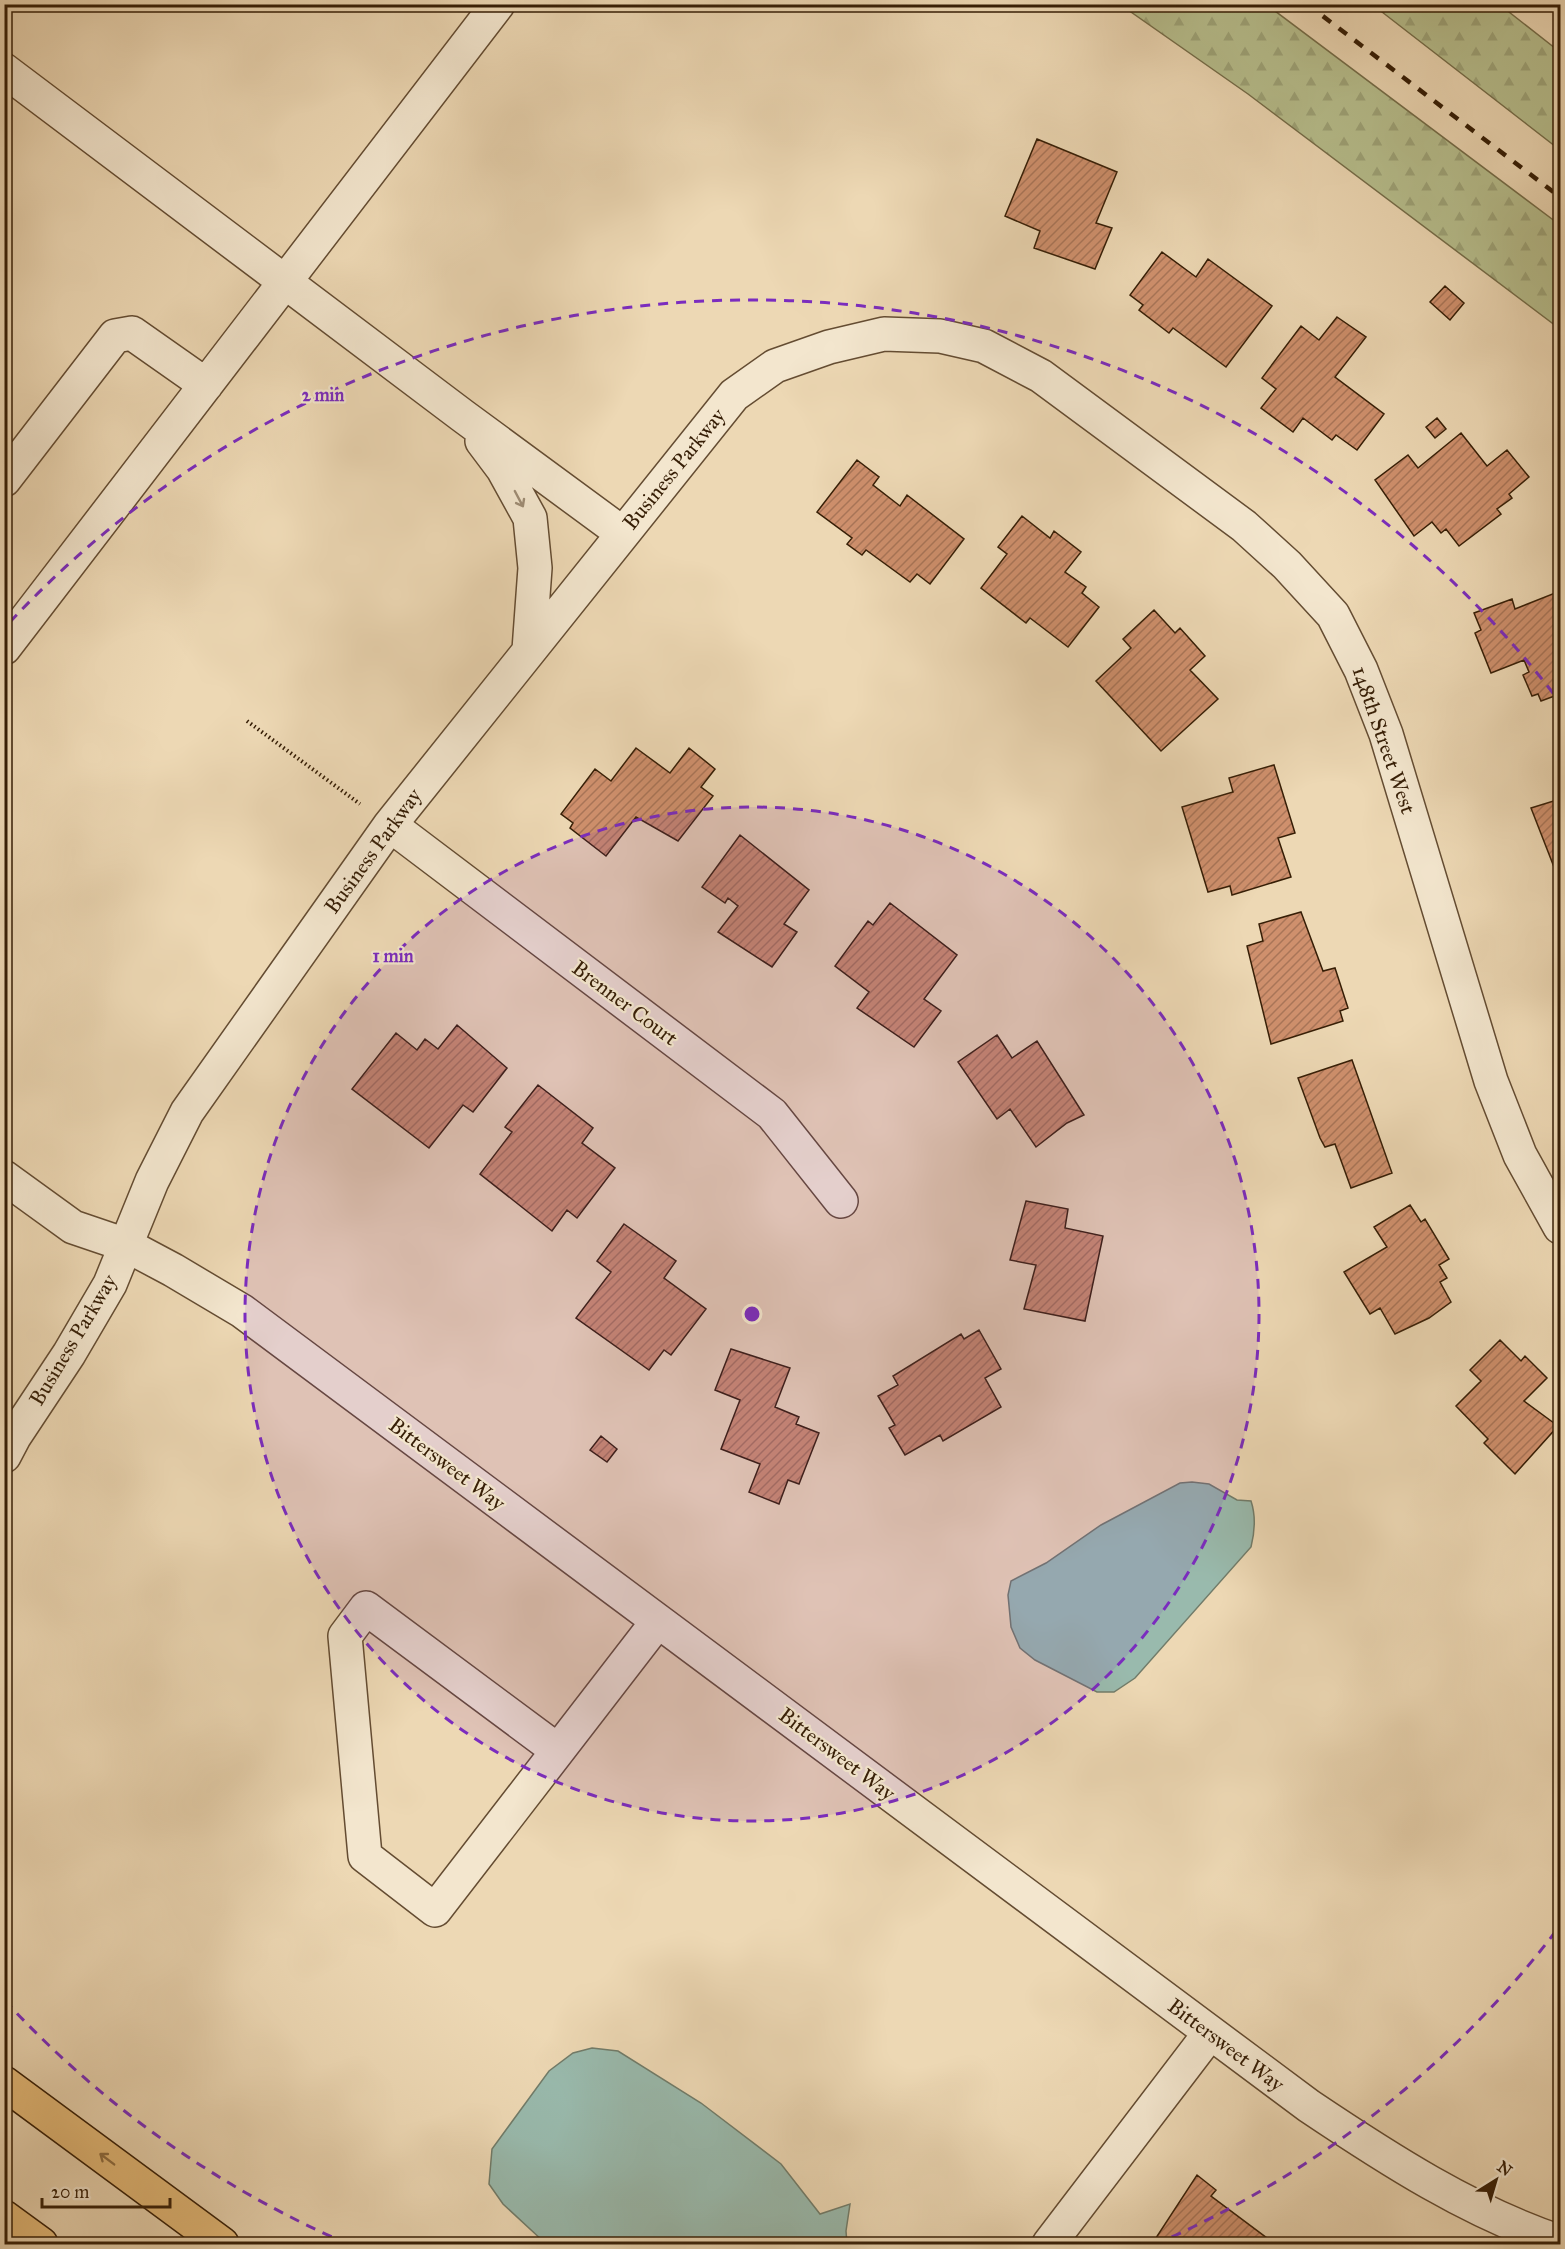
<svg xmlns="http://www.w3.org/2000/svg" width="1565" height="2249" font-family="'IM FELL Great Primer',serif">
<style>
.forest{fill:url(#forest-firs);stroke:#766e4a;stroke-width:1.5}
.water{fill:#99baad;stroke:#717c6a;stroke-width:1.5}
.building{fill:url(#building-hatch);stroke:#361e06;stroke-width:1.5}
.lines{fill:none;stroke-linecap:round;stroke-linejoin:round}
.minor-casing{stroke:#644c32;stroke-width:36}
.highway-casing{stroke:#361e06;stroke-width:36}
.path{stroke:#361e06;stroke-width:4;stroke-dasharray:1.5 3;stroke-linecap:butt}
.minor{stroke:#f3e6ce;stroke-width:33}
.highway{stroke:#e6bc7a;stroke-width:33}
.rail{stroke:#361e06;stroke-width:4.5;stroke-dasharray:10 10;stroke-linecap:butt}
.oneway{stroke:#9e8c74}
.oneway2{stroke:#8e6d40}
.ring{fill:none;stroke:#7b2cbf;stroke-width:3;stroke-dasharray:10 8}
.labels{text-anchor:middle;dominant-baseline:central;stroke-width:4.5;stroke-linejoin:round;paint-order:stroke}
.street-label{font-size:21px;fill:#361e06;stroke:#f3e6ce}
.centre{fill:#7b2cbf;stroke:#f3e6ce;stroke-width:3}
.ring-label{font-size:18px;text-anchor:middle;font-weight:bold;fill:#7b2cbf;stroke:#f3e6ce;stroke-width:4.5;stroke-linejoin:round;paint-order:stroke}
</style>
<defs>
<pattern id="forest-firs" width="22" height="20" patternUnits="userSpaceOnUse" patternTransform="scale(1.5)"><rect width="22" height="20" fill="#b7bf8e"/><path d="M5 1l3.5 6h-7zM16 11l3.5 6h-7z" fill="#9ea479"/></pattern>
<pattern id="building-hatch" width="6" height="6" patternUnits="userSpaceOnUse" patternTransform="scale(1.5)"><rect width="6" height="6" fill="#cf906d"/><path d="M-1 1l2-2M0 6l6-6M5 7l2-2" fill="none" stroke="#a97558"/></pattern>
</defs>
<rect width="100%" height="100%" fill="#edd8b4"/>
<filter id="stains"><feTurbulence type="fractalNoise" baseFrequency=".00333" numOctaves="4"/><feColorMatrix values="0 0 0 0 .2 0 0 0 0 .09 0 0 0 0 .02 0 0 0 .5 -.17"/></filter>
<radialGradient id="worn" r=".72"><stop offset=".6" stop-color="#630" stop-opacity="0"/><stop offset="1" stop-color="#630" stop-opacity=".3"/></radialGradient>
<!-- forest -->
<path class="forest" d="M 1121,5 L 1267,5 L 1560,225 L 1560,329 L 1248,94 Z
M 1417,5 L 1500,5 L 1560,52 L 1560,150 L 1382,12 Z"/>
<!-- water -->
<path class="water" d="M 1192,1482 L 1209,1484 L 1237,1500 L 1251,1501 C 1256,1516 1255,1531 1251,1547 L 1135,1678 L 1114,1692 L 1097,1692 L 1035,1660 L 1020,1648 L 1011,1627 L 1008,1595 L 1011,1581 L 1046,1563 L 1101,1525 L 1180,1483 Z
M 592,2048 L 618,2051 L 701,2103 L 781,2164 L 820,2214 L 850,2204 L 846,2231 L 847,2244 L 548,2244 L 544,2242 L 503,2204 L 489,2184 L 492,2149 L 549,2071 L 573,2053 Z"/>
<!-- building -->
<path class="building" d="M 1037,139 L 1117,172 L 1096,223 L 1112,228 L 1095,269 L 1034,248 L 1040,231 L 1005,216 Z
M 1162,252 L 1196,277 L 1208,259 L 1272,306 L 1226,367 L 1173,328 L 1169,333 L 1139,310 L 1143,305 L 1130,295 Z
M 1445,286 L 1464,303 L 1450,320 L 1430,302 Z
M 1337,317 L 1366,337 L 1335,377 L 1384,414 L 1357,450 L 1336,435 L 1332,440 L 1303,418 L 1293,432 L 1261,408 L 1276,389 L 1262,378 L 1301,326 L 1319,340 Z
M 1437,418 L 1446,429 L 1435,438 L 1426,427 Z
M 1461,433 L 1487,466 L 1507,450 L 1529,477 L 1509,494 L 1512,498 L 1497,509 L 1501,514 L 1459,546 L 1446,529 L 1441,533 L 1432,522 L 1414,536 L 1375,480 L 1408,455 L 1418,468 Z
M 857,460 L 879,477 L 873,485 L 900,506 L 907,495 L 964,539 L 930,584 L 917,574 L 910,582 L 866,550 L 862,555 L 847,544 L 852,538 L 817,512 Z
M 1022,516 L 1050,538 L 1054,531 L 1081,552 L 1065,572 L 1086,587 L 1082,593 L 1099,607 L 1068,647 L 1030,618 L 1026,623 L 981,588 L 1007,554 L 998,547 Z
M 1560,591 L 1560,694 L 1541,701 L 1538,694 L 1532,696 L 1523,675 L 1529,672 L 1524,660 L 1491,673 L 1475,633 L 1481,630 L 1474,613 L 1512,599 L 1515,609 Z
M 1154,610 L 1175,633 L 1180,628 L 1205,656 L 1190,670 L 1218,699 L 1161,751 L 1096,681 L 1131,648 L 1123,639 Z
M 636,748 L 670,773 L 689,748 L 715,769 L 701,787 L 713,796 L 678,841 L 636,817 L 606,856 L 570,828 L 573,823 L 561,814 L 595,769 L 611,781 Z
M 1560,749 L 1560,767 L 1555,751 Z
M 1274,765 L 1295,833 L 1278,838 L 1291,877 L 1232,895 L 1230,886 L 1208,892 L 1182,807 L 1233,792 L 1229,778 Z
M 1560,799 L 1560,865 L 1554,867 L 1531,808 Z
M 740,835 L 809,890 L 784,924 L 797,932 L 772,967 L 718,932 L 738,906 L 728,898 L 725,903 L 702,887 Z
M 890,903 L 957,955 L 924,999 L 941,1011 L 914,1047 L 857,1008 L 869,992 L 835,966 L 868,921 L 873,925 Z
M 1301,912 L 1323,971 L 1335,968 L 1348,1008 L 1340,1011 L 1343,1021 L 1271,1044 L 1247,946 L 1263,941 L 1259,924 Z
M 457,1025 L 507,1068 L 473,1112 L 463,1105 L 429,1148 L 352,1089 L 396,1033 L 417,1050 L 425,1039 L 438,1049 Z
M 997,1035 L 1012,1058 L 1037,1041 L 1084,1115 L 1067,1123 L 1036,1147 L 1010,1109 L 997,1119 L 958,1062 Z
M 1352,1060 L 1392,1173 L 1351,1188 L 1335,1144 L 1325,1147 L 1320,1138 L 1298,1078 Z
M 538,1085 L 593,1128 L 582,1143 L 615,1168 L 577,1218 L 567,1210 L 552,1231 L 480,1174 L 512,1132 L 505,1127 Z
M 1026,1201 L 1068,1209 L 1065,1228 L 1103,1236 L 1085,1321 L 1024,1309 L 1036,1265 L 1010,1260 Z
M 1410,1205 L 1421,1222 L 1425,1219 L 1449,1259 L 1439,1265 L 1447,1278 L 1440,1282 L 1451,1302 L 1429,1318 L 1395,1334 L 1380,1308 L 1370,1314 L 1344,1272 L 1387,1247 L 1374,1227 Z
M 624,1224 L 676,1261 L 664,1278 L 706,1309 L 671,1355 L 664,1350 L 649,1370 L 576,1318 L 611,1272 L 597,1261 Z
M 979,1330 L 1001,1369 L 985,1378 L 1001,1407 L 943,1441 L 940,1435 L 905,1455 L 889,1428 L 895,1425 L 878,1396 L 898,1385 L 893,1376 L 961,1334 L 964,1339 Z
M 1500,1340 L 1521,1361 L 1525,1356 L 1547,1378 L 1524,1401 L 1558,1426 L 1515,1474 L 1484,1443 L 1488,1439 L 1456,1406 L 1481,1381 L 1470,1370 Z
M 731,1349 L 790,1368 L 775,1407 L 799,1417 L 796,1424 L 819,1433 L 799,1484 L 788,1480 L 779,1504 L 749,1492 L 760,1464 L 721,1449 L 740,1400 L 715,1390 Z
M 601,1436 L 617,1449 L 607,1462 L 590,1450 Z
M 1197,2175 L 1216,2190 L 1211,2196 L 1275,2244 L 1152,2244 Z"/>
<g class="lines">
<!-- minor casing -->
<g class="minor-casing">
<path id="minor" d="M 4,70 L 463,416 L 622,533
M 482,441 L 503,469 L 530,518 L 535,568 L 529,650
M 4,480 L 115,336 L 132,333 L 206,385
M 4,648 L 498,4
M 390,825 L 772,1114 L 841,1201
M 4,1177 L 73,1227 L 126,1245 L 173,1270 L 242,1311 L 1309,2106 C 1388,2159 1470,2212 1560,2242
M 4,1456 L 14,1437 L 69,1354 L 110,1284 L 152,1181 L 187,1112 L 390,825 L 734,395 L 775,366 L 829,347 L 884,334 L 940,336 L 984,346 L 1041,376 L 1244,526 L 1287,565 L 1333,615 L 1361,670 L 1386,734 L 1491,1081 L 1520,1155 L 1560,1227
M 557,1750 L 366,1608 L 345,1636 L 365,1856 L 435,1910 L 658,1621
M 1049,2244 L 1210,2033"/>
</g>
<!-- highway casing -->
<g class="highway-casing">
<path id="highway" d="M 4,2083 L 222,2244
M 4,2217 L 41,2244"/>
</g>
<!-- path -->
<path class="path" d="M 247,721 L 360,804"/>
<!-- minor -->
<use href="#minor" class="minor"/>
<!-- highway -->
<use href="#highway" class="highway"/>
<!-- rail -->
<path class="rail" d="M 1307,4 L 1560,197"/>
</g>
<!-- one-way arrows -->
<defs><path id="oneway-shaft" d="M-6 0H5M1.5-3L5.5 0L1.5 3" fill="none" stroke-width="1.6" stroke-linecap="round" stroke-linejoin="round" transform="scale(1.5)"/></defs>
<use class="oneway" href="#oneway-shaft" transform="translate(519 499) rotate(62)"/>
<use class="oneway2" href="#oneway-shaft" transform="translate(107 2159) rotate(-143)"/>
<!-- distance rings -->
<circle cx="752" cy="1314" r="507" fill="#7b2cbf" fill-opacity=".12"/>
<g class="ring">
<circle cx="752" cy="1314" r="507"/>
<path d="M1556 1931A1014 1014 0 0 1 1156 2244M348 2244A1014 1014 0 0 1 10 2006M10 622A1014 1014 0 0 1 1556 697"/>
</g>
<g class="labels">
<!-- street labels -->
<g class="street-label">
<text transform="translate(674 469) rotate(-51)">Business Parkway</text>
<text transform="translate(1384 740) rotate(71)">148th Street West</text>
<text transform="translate(373 851) rotate(-54)">Business Parkway</text>
<text transform="translate(625 1003) rotate(37)">Brenner Court</text>
<text transform="translate(73 1340) rotate(-59)">Business Parkway</text>
<text transform="translate(447 1464) rotate(37)">Bittersweet Way</text>
<text transform="translate(837 1754) rotate(37)">Bittersweet Way</text>
<text transform="translate(1226 2045) rotate(37)">Bittersweet Way</text>
</g>
</g>
<circle cx="752" cy="1314" r="9" class="centre"/>
<g class="ring-label">
<text x="323" y="401">2 min</text>
<text x="393" y="962">1 min</text>
</g>
<!-- margin -->
<rect width="1565" height="2249" fill="none" stroke="#edd8b4" stroke-width="24"/>
<rect x="6" y="6" width="1553" height="2237" fill="none" stroke="#361e06" stroke-width="3"/>
<rect x="12" y="12" width="1541" height="2225" fill="none" stroke="#361e06" stroke-width="1.5"/>
<!-- north arrow -->
<g transform="translate(1496 2180) rotate(37)" stroke="#f3e6ce" stroke-width="4.5" paint-order="stroke">
<path d="M0-4.5L10 22L0 15L-10 22Z" fill="#361e06"/>
<text y="-9" font-size="16" font-weight="bold" text-anchor="middle" fill="#361e06">N</text>
</g>
<!-- scale -->
<path d="M42 2198v9h128v-9" fill="none" stroke="#361e06" stroke-width="3"/>
<text x="51" y="2198" font-size="18" fill="#361e06" stroke="#f3e6ce" stroke-width="4.5" paint-order="stroke">20 m</text>
<rect width="100%" height="100%" filter="url(#stains)"/>
<rect width="100%" height="100%" fill="url(#worn)"/>
</svg>
